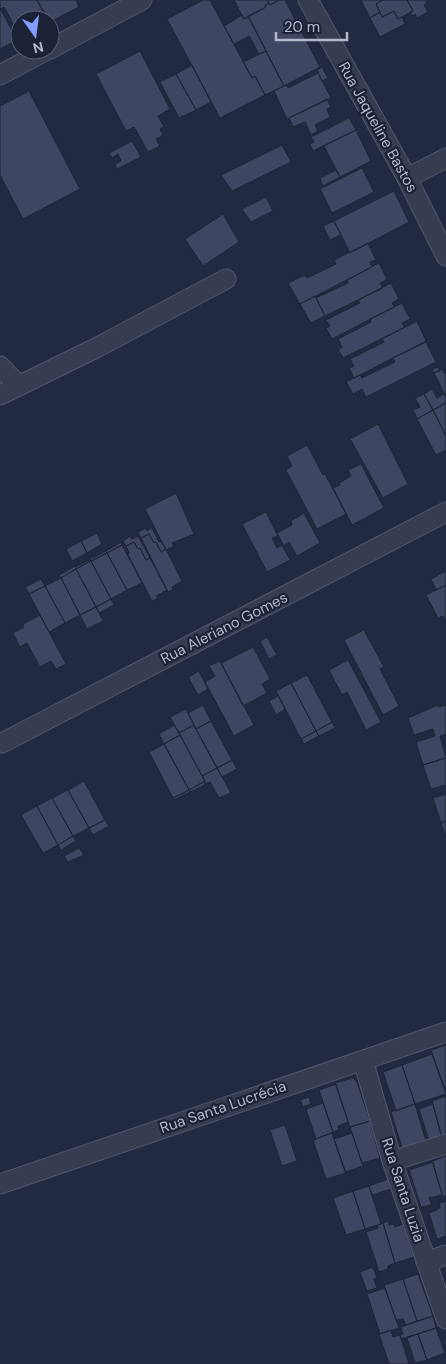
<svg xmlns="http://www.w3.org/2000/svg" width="446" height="1364" font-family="'DM Sans',sans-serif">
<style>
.building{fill:#3e4661;stroke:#1e2437}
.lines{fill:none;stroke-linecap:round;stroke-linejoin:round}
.minor-casing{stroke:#52586b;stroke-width:21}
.minor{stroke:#373d50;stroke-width:19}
.labels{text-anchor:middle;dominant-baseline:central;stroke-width:4.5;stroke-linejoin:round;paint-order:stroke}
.street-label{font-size:15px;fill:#b3b8cb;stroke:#1c2235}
</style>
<rect width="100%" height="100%" fill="#222a41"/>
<!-- building -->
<path class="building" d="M 0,0 L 37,0 L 48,20 L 20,20 L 20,38 L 17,40 L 11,29 L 15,27 L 4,7 L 1,9 L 0,8 Z
M 37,0 L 76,0 L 79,7 L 50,22 Z
M 203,0 L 210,0 L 252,78 L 255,76 L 265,95 L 220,118 L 167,19 Z
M 234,0 L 267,0 L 269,3 L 265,5 L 266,7 L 244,19 Z
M 267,0 L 279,0 L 270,5 Z
M 279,0 L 285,0 L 320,67 L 284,86 L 248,16 L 266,7 L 265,5 L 269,3 L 270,5 Z
M 361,0 L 382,0 L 376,4 L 380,12 L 370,18 Z
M 382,0 L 407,0 L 413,11 L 398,19 L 394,11 L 382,17 L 376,4 Z
M 407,0 L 425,0 L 427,3 L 424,5 L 428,12 L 417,18 L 415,14 L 412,16 L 410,12 L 413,11 Z
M 0,8 L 17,40 L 0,49 Z
M 394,11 L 398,19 L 402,17 L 405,24 L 380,37 L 370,18 L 380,12 L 382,17 Z
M 242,15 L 244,19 L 248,16 L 266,51 L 259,54 L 249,36 L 234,44 L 224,26 Z
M 140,51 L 170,109 L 158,116 L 164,127 L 160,129 L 163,135 L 156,139 L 160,146 L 148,152 L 134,127 L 126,131 L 96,74 Z
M 266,51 L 284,86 L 265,95 L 255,76 L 252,78 L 243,62 Z
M 192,65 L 211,102 L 196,110 L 176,74 Z
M 322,67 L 328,78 L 322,81 L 317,70 Z
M 318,73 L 331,98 L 287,119 L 274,91 L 286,85 L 288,88 Z
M 176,74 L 196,110 L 179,118 L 160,82 Z
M 29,91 L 80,189 L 23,219 L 0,175 L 0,106 Z
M 327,99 L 331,107 L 327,109 L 330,117 L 315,125 L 318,131 L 311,135 L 305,122 L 293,127 L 289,118 Z
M 349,118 L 356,130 L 313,151 L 310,144 L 314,142 L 311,137 Z
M 356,130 L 371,161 L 340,177 L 324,146 Z
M 132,141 L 141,157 L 117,169 L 115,164 L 121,161 L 118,154 L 112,158 L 109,153 Z
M 282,145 L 291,162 L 232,191 L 221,175 Z
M 362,168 L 374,192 L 332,213 L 320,189 Z
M 336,170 L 340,177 L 323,186 L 320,178 Z
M 394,191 L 409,222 L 350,253 L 334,221 Z
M 266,197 L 273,211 L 251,222 L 242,209 Z
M 223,214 L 239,242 L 203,266 L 185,239 Z
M 334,221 L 341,235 L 330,240 L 323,226 Z
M 368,243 L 376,260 L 370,262 L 372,267 L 300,304 L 288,283 L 305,275 L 307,278 L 336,264 L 334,260 Z
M 379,263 L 387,279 L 380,283 L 383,288 L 325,316 L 316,298 L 348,283 L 347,280 Z
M 391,283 L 399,299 L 392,303 L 394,307 L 332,339 L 326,328 L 330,326 L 326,320 L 360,303 L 358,300 Z
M 315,296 L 325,316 L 311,323 L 300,304 Z
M 402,303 L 410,319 L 402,323 L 405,327 L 343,358 L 338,349 L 342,347 L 338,339 L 371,322 L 370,319 Z
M 417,321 L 426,341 L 354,378 L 349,368 L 354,366 L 350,359 L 384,342 L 382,339 Z
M 426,342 L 436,362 L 366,397 L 362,389 L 353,394 L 346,382 L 360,375 L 362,378 L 395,362 L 393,358 Z
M 438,367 L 440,371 L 434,373 L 432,369 Z
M 442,369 L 444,373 L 446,372 L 446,397 L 434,373 Z
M 432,389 L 437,398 L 444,394 L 446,397 L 446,403 L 433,410 L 424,394 Z
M 424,394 L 433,410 L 417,419 L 413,410 L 420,407 L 415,398 Z
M 446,403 L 446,436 L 433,410 Z
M 433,410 L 446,436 L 446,450 L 436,455 L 417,419 Z
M 378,424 L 408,484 L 383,498 L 350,439 Z
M 307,445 L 323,475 L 325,474 L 346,514 L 317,529 L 286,470 L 292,466 L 287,456 Z
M 361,464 L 384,508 L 352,525 L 333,488 L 340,485 L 339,483 L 351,476 L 348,470 Z
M 176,493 L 194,534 L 172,543 L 174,546 L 166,550 L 145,509 Z
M 266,512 L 278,536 L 272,538 L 277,548 L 282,545 L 290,560 L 267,572 L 242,524 Z
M 304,513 L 320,543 L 297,556 L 289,542 L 284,546 L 277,533 L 292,525 L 291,521 Z
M 146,528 L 147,531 L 152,528 L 159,542 L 161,541 L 166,549 L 161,552 L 156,542 L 154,543 L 149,534 L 141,538 L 138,532 Z
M 97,533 L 102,544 L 87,553 L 81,541 Z
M 149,534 L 154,543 L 156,542 L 161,552 L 166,549 L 182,581 L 172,587 L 173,590 L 168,592 L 141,538 Z
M 130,536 L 132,539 L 138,536 L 150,558 L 146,560 L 140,548 L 138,549 L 134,542 L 126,546 L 123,541 Z
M 81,541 L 87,553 L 72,561 L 66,549 Z
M 121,542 L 122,545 L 107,553 L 106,551 Z
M 134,542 L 138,549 L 140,548 L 146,560 L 150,558 L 167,590 L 156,596 L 158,598 L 152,601 L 128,555 L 129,553 L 126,546 Z
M 122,545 L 142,583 L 127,590 L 107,553 Z
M 106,551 L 107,553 L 91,561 L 90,559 Z
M 107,553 L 127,590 L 111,599 L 91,561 Z
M 90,560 L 91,561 L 76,569 L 75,567 Z
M 91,561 L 111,599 L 96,607 L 76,569 Z
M 75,566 L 76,569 L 61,578 L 59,575 Z
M 76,569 L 96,607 L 80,615 L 61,578 Z
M 446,571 L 446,585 L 436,590 L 431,579 Z
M 61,578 L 80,615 L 65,623 L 45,586 Z
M 41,579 L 45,586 L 29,594 L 25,587 Z
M 446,585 L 446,622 L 443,616 L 438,618 L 426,595 Z
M 45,586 L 65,623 L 49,632 L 29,594 Z
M 111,599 L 114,605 L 99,613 L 96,607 Z
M 96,607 L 103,621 L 87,629 L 80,615 Z
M 40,615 L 66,664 L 56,669 L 51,661 L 40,667 L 27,643 L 20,647 L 13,633 L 24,627 L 23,624 Z
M 364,630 L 384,667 L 380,669 L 399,706 L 383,715 L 344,640 Z
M 267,637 L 277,655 L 269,659 L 260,641 Z
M 253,647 L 270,679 L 262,684 L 267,693 L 243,706 L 221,663 Z
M 348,660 L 381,722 L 366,730 L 347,692 L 342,695 L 329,670 Z
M 220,661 L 254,725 L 234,736 L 205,682 L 215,676 L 209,666 Z
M 199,671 L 208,689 L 198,695 L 188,677 Z
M 307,675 L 332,722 L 316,731 L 291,683 Z
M 291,683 L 316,731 L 301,739 L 276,691 Z
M 278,696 L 285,709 L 276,715 L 269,701 Z
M 203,705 L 211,721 L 196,729 L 188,713 Z
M 438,705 L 438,707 L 446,705 L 446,734 L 440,736 L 446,758 L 423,765 L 416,742 L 435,736 L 433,729 L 414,735 L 408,718 Z
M 186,709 L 194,725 L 179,733 L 170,717 Z
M 211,721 L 232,760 L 217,768 L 196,729 Z
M 332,722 L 335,728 L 319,736 L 316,731 Z
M 174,725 L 180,735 L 164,744 L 159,734 Z
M 194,725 L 217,768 L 202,776 L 179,733 Z
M 316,731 L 319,736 L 304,744 L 301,739 Z
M 180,735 L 205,781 L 189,790 L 164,744 Z
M 164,744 L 189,790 L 173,798 L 149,752 Z
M 446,758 L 446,785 L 431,789 L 423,765 Z
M 232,760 L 237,769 L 222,777 L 217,768 Z
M 217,768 L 231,793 L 219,798 L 210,782 L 206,784 L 202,776 Z
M 84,781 L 105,820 L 89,828 L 68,790 Z
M 205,781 L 205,785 L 190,792 L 189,790 Z
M 68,790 L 89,828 L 73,836 L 52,798 Z
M 189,790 L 190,792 L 174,800 L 173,798 Z
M 446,794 L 446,821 L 441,823 L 433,798 Z
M 52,798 L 73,836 L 58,845 L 37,806 Z
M 37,806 L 58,845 L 43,853 L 21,815 Z
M 105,820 L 109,826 L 93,835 L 89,828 Z
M 446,821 L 446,837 L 441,823 Z
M 73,836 L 76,841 L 61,850 L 58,845 Z
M 79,848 L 84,855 L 68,862 L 64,856 Z
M 446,1045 L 446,1092 L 431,1050 Z
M 432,1054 L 446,1094 L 415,1104 L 402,1065 Z
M 402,1065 L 415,1104 L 396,1111 L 383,1072 Z
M 353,1078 L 357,1082 L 370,1121 L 350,1127 L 335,1083 Z
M 336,1084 L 348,1122 L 338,1126 L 339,1130 L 333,1132 L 319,1090 Z
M 446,1096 L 446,1139 L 442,1138 L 432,1101 Z
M 309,1097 L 311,1104 L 303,1107 L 300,1100 Z
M 323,1103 L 333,1132 L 316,1139 L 306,1109 Z
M 415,1104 L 426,1141 L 403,1151 L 391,1112 Z
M 433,1104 L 442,1138 L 429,1141 L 419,1109 Z
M 370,1121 L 380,1158 L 362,1163 L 350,1127 Z
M 285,1125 L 297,1161 L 282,1166 L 270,1130 Z
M 332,1133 L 346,1173 L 326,1179 L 313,1140 Z
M 352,1133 L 363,1166 L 345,1172 L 334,1139 Z
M 446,1156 L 446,1196 L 443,1197 L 432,1161 Z
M 433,1162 L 442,1195 L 429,1198 L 432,1205 L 421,1207 L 409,1170 Z
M 388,1179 L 391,1189 L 372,1195 L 369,1186 Z
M 369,1186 L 381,1224 L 365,1229 L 353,1191 Z
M 353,1191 L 365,1229 L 346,1235 L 333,1198 Z
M 446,1201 L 446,1236 L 437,1239 L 429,1213 L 437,1210 L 437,1209 L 440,1208 L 439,1203 Z
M 388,1221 L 389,1225 L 394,1224 L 395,1227 L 403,1224 L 414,1257 L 395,1263 L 383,1223 Z
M 383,1223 L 395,1263 L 388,1266 L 388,1269 L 379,1272 L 366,1232 L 378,1228 L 378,1225 Z
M 373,1267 L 377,1278 L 374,1279 L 377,1288 L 367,1291 L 360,1272 Z
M 418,1274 L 433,1316 L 417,1321 L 403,1279 Z
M 403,1279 L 417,1321 L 406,1325 L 403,1319 L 396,1320 L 384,1285 Z
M 385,1288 L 399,1328 L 380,1334 L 367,1294 Z
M 433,1316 L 436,1328 L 401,1339 L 400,1335 L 403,1334 L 401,1327 Z
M 436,1328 L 445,1353 L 427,1360 L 418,1334 Z
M 391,1330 L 393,1337 L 400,1335 L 409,1364 L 389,1364 L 379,1334 Z
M 418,1334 L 427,1360 L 415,1363 L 407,1338 Z"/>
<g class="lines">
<!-- minor casing -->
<g class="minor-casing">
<path id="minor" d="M 308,0 L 407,178 L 446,256
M 50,49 L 142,0
M 0,75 L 47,50
M 407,178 L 446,158
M 0,366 L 19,386
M 0,395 L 96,348 L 226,279
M 2,743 L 446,512
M 363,1060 L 392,1161 L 446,1319
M 392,1161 L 446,1144
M 0,1184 L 446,1032
M 426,1262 L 446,1255"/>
</g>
<!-- minor -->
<use href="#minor" class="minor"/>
</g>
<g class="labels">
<!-- street labels -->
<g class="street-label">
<text transform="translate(378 127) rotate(61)">Rua Jaqueline Bastos</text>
<text transform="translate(224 628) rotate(-27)">Rua Aleriano Gomes</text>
<text transform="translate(223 1107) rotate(-19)">Rua Santa Lucrécia</text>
<text transform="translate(403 1190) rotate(72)">Rua Santa Luzia</text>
</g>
</g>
<!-- north arrow -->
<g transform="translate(35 35) rotate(166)"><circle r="24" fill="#1c2235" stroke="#585e71"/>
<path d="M0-4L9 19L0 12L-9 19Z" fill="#849eff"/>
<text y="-8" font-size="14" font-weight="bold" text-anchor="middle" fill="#b3b8cb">N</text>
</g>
<!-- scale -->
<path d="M276 32v8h71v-8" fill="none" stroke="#b3b8cb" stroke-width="2.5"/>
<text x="284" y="32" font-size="15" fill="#b3b8cb" stroke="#1c2235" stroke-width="4" paint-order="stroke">20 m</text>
</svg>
